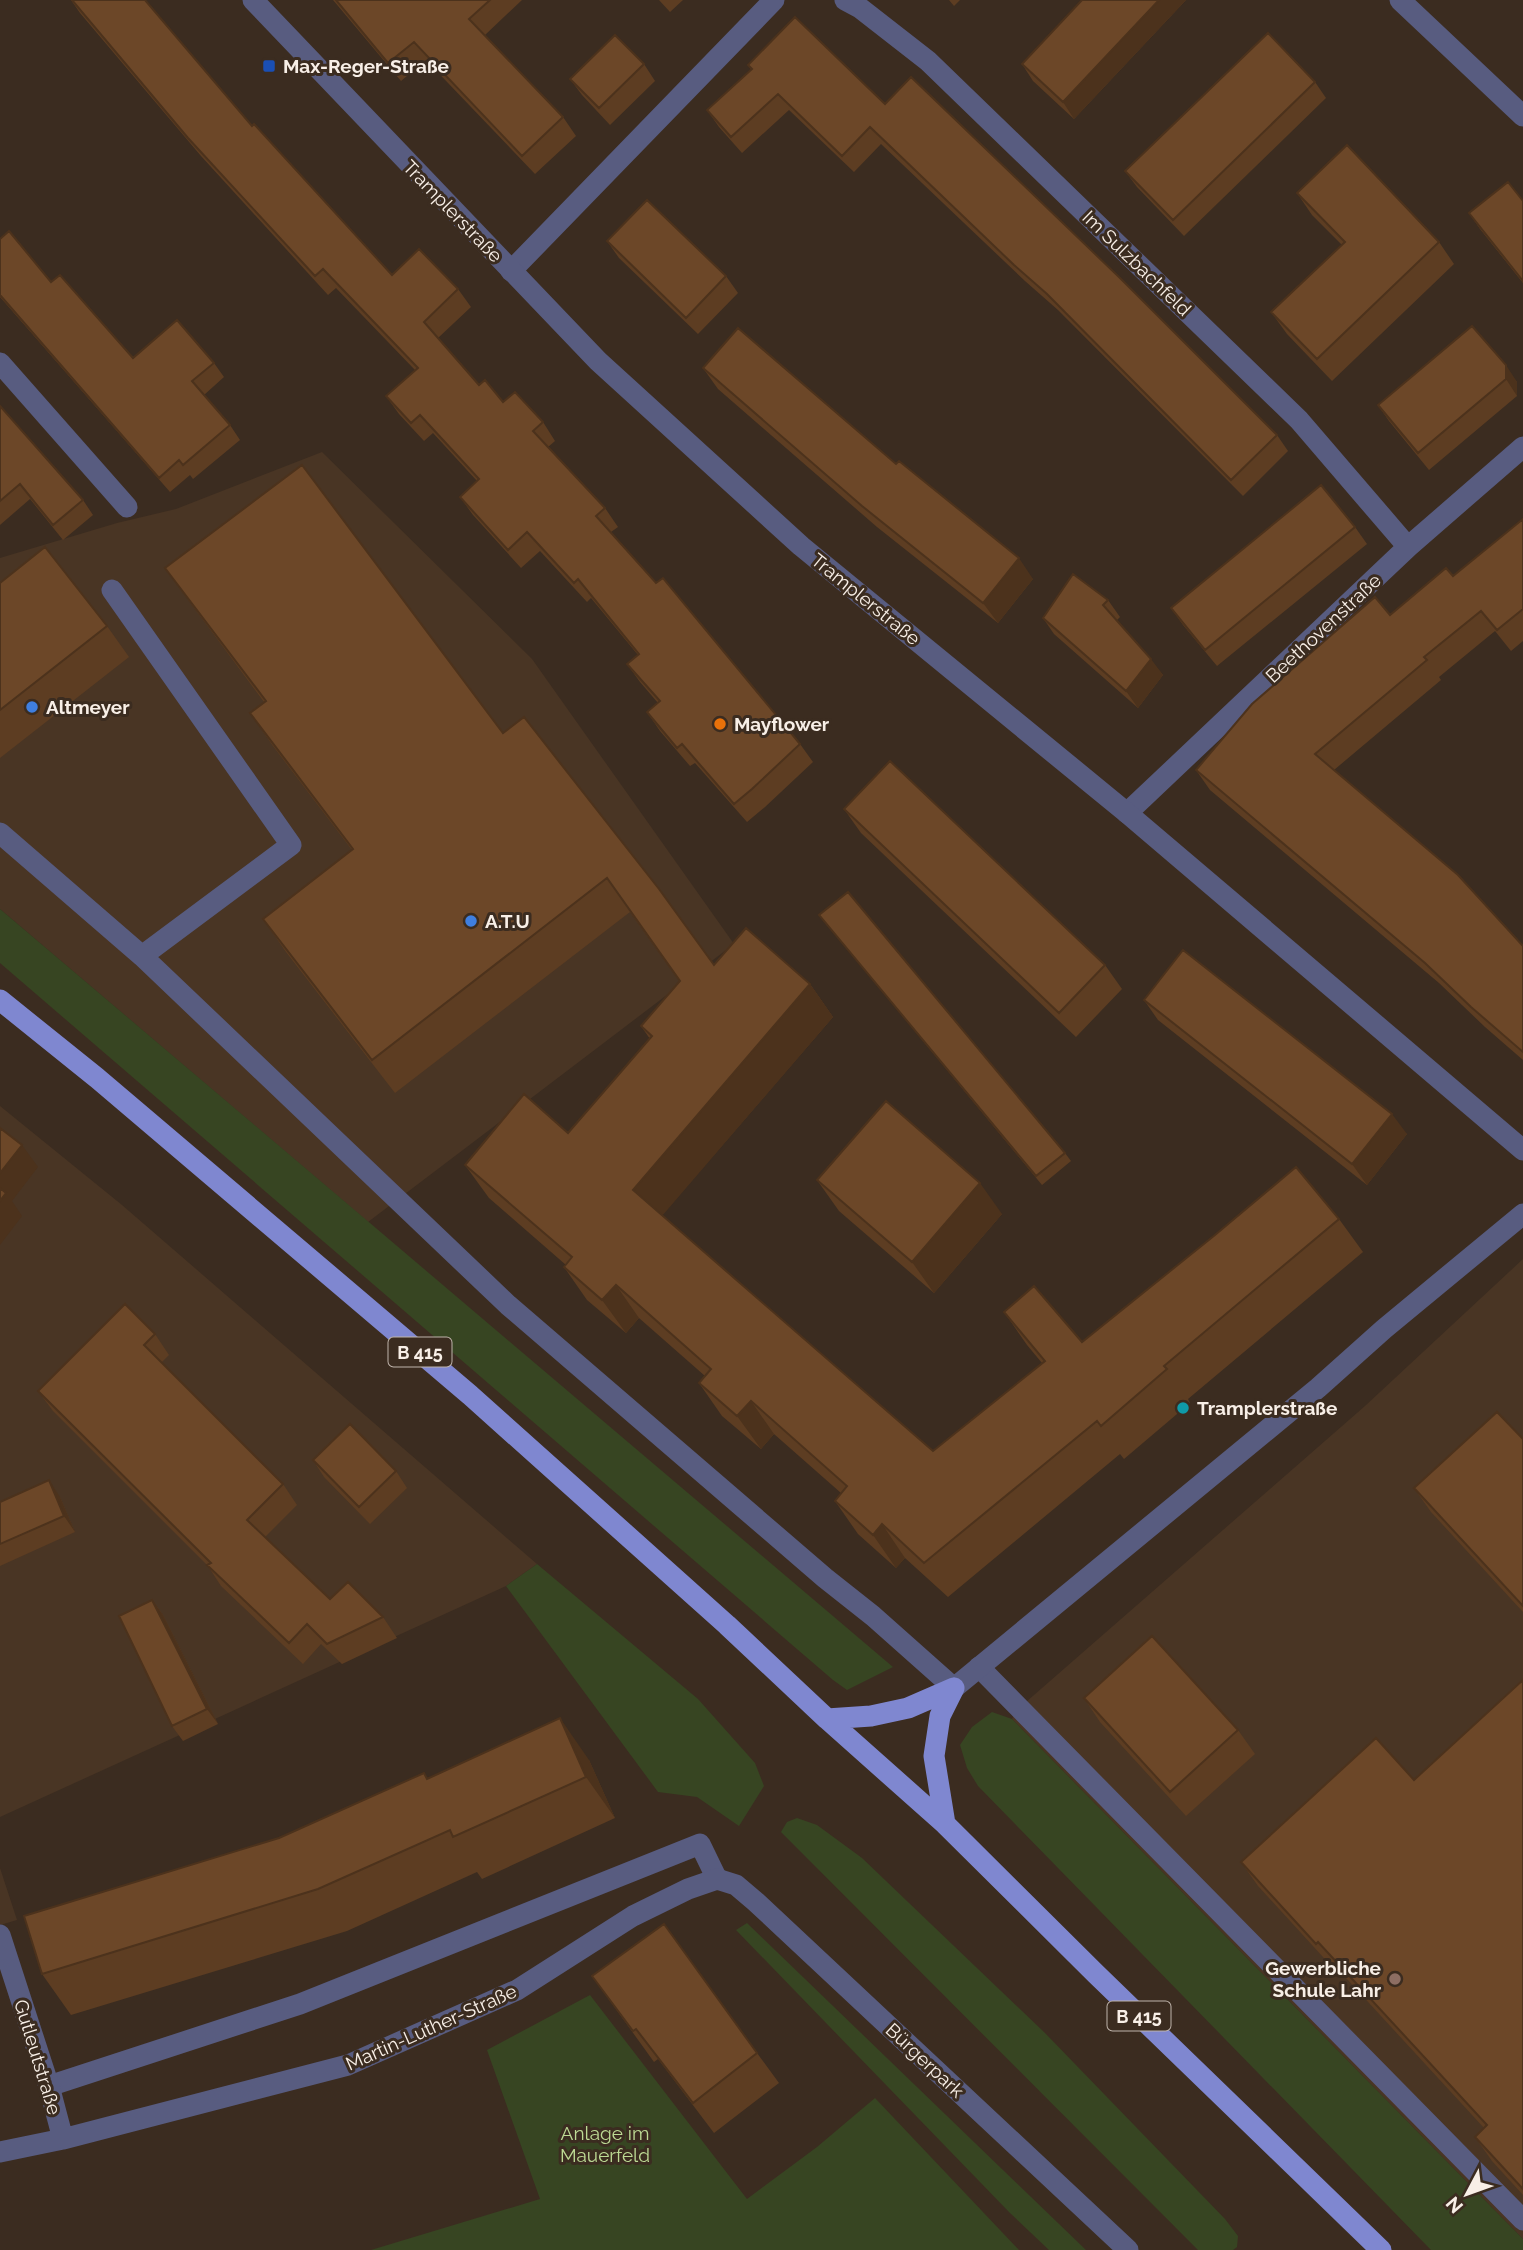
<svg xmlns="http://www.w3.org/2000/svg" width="1523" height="2250" font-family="Raleway,sans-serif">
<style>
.built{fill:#493524}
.green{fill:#374522}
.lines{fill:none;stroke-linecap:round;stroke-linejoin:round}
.service{stroke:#585c80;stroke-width:21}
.minor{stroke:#585c80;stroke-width:21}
.tertiary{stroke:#585c80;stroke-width:21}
.primary{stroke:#7f87d0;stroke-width:21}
.wall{fill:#5d3d22}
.shaded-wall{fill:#4c321c}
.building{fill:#6c4728;stroke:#4c321c;stroke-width:2}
.transit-dot{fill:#1a4fb4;stroke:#3b2c20;stroke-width:2.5}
.shop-dot{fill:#3f7fe0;stroke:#3b2c20;stroke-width:2.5}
.food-dot{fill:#e8710a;stroke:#3b2c20;stroke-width:2.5}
.culture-dot{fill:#0f9aa8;stroke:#3b2c20;stroke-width:2.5}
.education-dot{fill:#8d6e63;stroke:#3b2c20;stroke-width:2.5}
.labels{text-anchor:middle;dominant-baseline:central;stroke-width:6;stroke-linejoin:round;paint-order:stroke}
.shield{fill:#3b2c20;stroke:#bfb4ab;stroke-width:2}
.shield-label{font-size:18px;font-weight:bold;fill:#f8efe7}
.poi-label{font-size:19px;font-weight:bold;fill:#f8efe7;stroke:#3b2c20;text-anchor:start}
.street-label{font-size:19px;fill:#f8efe7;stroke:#3b2c20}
.park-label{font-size:19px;fill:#bdda94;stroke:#3b2c20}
</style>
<rect width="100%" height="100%" fill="#3b2c20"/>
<!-- built -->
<path class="built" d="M 322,452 L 532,659 L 734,944 L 368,1222 L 0,909 L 0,558 L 117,523 L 176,509 Z
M 0,1106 L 122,1205 L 537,1564 L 506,1586 L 0,1817 Z
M 1523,1259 L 1523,2239 L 1012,1719 L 1018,1709 L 1365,1406 Z
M 0,1868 L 17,1920 L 0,1925 Z"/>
<!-- green -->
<path class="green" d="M 0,909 L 893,1667 L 847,1690 L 833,1680 L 0,963 Z
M 537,1564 L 698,1699 L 755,1763 L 764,1786 L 739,1826 L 697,1797 L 658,1792 L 506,1586 Z
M 992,1712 L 1012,1719 L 1523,2239 L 1523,2250 L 1431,2250 L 978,1786 L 967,1768 L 960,1745 L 972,1727 Z
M 797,1818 L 817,1825 L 862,1858 L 1045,2033 L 1225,2219 L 1238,2236 L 1237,2247 L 1233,2250 L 1198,2250 L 781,1832 L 787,1822 Z
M 747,1923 L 1086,2250 L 1049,2250 L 1010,2213 L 736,1930 Z
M 590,1995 L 747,2199 L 817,2147 L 875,2098 L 1019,2250 L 371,2250 L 540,2199 L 487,2050 Z"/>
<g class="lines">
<!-- service -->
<path class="service" d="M 112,590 L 291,845 L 142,956
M 0,833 L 142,956 L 508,1305 L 825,1578 L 873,1616 L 954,1688
M 979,1667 L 1523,2220
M 49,2086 L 300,2004 L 700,1844 L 717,1879"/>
<!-- minor -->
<path class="minor" d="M 845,0 L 860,8 L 928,61 L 1299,420 L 1408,547
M 1400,0 L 1523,116
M 511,271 L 774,0
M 0,363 L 127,507
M 1127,813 L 1408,547 L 1523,447
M 954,1688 L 1318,1388 L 1384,1329 L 1523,1214
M 0,1935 L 49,2086 L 63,2139
M 0,2152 L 63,2139 L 348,2065 L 517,1990 L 633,1916 L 688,1889 L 717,1879 L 736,1885 L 756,1902 L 1128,2250"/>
<!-- tertiary -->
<path class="tertiary" d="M 253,0 L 598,361 L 801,546 L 1127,813 L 1523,1150"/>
<!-- primary -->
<path class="primary" d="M 0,1000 L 97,1078 L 470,1395 L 727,1625 L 827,1719 L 945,1824 L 1096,1974 L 1381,2250
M 827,1719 L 871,1716 L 908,1708 L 954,1688
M 945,1824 L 934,1756 L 940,1716 L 954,1688"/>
</g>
<!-- wall -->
<path class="wall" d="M 71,0 L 145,0 L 252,126 L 392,275 L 458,289 L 471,307 L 438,338 L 479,385 L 503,402 L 543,422 L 555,441 L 548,447 L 605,508 L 618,527 L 611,532 L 800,744 L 813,762 L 765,807 L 747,822 L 695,763 L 690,766 L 660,731 L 647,712 L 658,703 L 640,682 L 627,664 L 638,655 L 591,598 L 587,602 L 540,551 L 521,568 L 473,515 L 460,497 L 477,481 L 433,433 L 424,441 L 399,414 L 386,396 L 415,370 L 336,288 L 328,295 L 201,156 L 80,13 Z
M 333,0 L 522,0 L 485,35 L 563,117 L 576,136 L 535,174 L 426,60 L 401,81 Z
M 659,0 L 683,0 L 670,12 Z
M 949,0 L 960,0 L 954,6 Z
M 1082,0 L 1186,0 L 1074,119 L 1033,81 L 1022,64 Z
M 644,64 L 655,81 L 610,125 L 582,95 L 570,79 Z
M 748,65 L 885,104 L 1277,435 L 1288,451 L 1243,496 L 1058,310 L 1025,281 L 881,144 L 854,172 L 789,110 L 742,153 L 719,127 L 707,110 L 751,70 Z
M 1315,82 L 1326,98 L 1184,236 L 1137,187 L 1125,171 Z
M 1297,193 L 1439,242 L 1454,264 L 1332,381 L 1287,334 L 1271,312 L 1342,245 L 1312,215 Z
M 1523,201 L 1523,283 L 1480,229 L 1469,213 Z
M 0,239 L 51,282 L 133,358 L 214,363 L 224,377 L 204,395 L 230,425 L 240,440 L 193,479 L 190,475 L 170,492 L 0,297 Z
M 607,241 L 726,276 L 738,293 L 698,334 L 619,258 Z
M 1472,326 L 1517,382 L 1517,396 L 1429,470 L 1389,421 L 1378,405 Z
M 703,368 L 1033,579 L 998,623 L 877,527 L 718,389 Z
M 0,406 L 83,500 L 93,515 L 63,540 L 30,499 L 0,525 Z
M 1523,519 L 1523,641 L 1511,651 L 1495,631 L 1439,677 L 1441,680 L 1334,770 L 1523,946 L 1523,1060 L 1485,1027 L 1439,983 L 1210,790 L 1196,770 L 1390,615 L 1453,576 Z
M 1355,527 L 1367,544 L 1217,666 L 1183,625 L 1171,608 Z
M 165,568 L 503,733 L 714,965 L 810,984 L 833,1017 L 662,1215 L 933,1451 L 1042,1363 L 1027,1345 L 1004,1312 L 1082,1342 L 1339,1219 L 1363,1252 L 1188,1399 L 1190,1403 L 1124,1459 L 1120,1454 L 948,1597 L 905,1558 L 896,1568 L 858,1534 L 835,1501 L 841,1493 L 774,1434 L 761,1449 L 722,1416 L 699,1383 L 705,1376 L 639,1318 L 626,1333 L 587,1300 L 564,1267 L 566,1265 L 489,1198 L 465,1165 L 568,1133 L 650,1039 L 641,1026 L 680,982 L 630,912 L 395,1093 L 286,952 L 263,919 L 352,850 L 273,746 L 250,713 L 264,702 L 189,601 Z
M 0,583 L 107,626 L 129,657 L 0,758 Z
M 1108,600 L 1120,617 L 1117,620 L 1163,675 L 1138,708 L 1054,634 L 1043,618 Z
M 844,809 L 1105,965 L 1122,989 L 1076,1037 L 861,833 Z
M 819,915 L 1065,1153 L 1071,1161 L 1042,1185 Z
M 1144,1000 L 1407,1134 L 1367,1185 L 1158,1020 Z
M 817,1180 L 1002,1214 L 934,1293 L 839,1211 Z
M 155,1334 L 169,1355 L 161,1363 L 283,1484 L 297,1505 L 265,1537 L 330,1599 L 383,1617 L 397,1638 L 342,1664 L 321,1644 L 303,1664 L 221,1586 L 208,1566 L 53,1411 L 38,1391 Z
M 1523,1439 L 1523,1612 L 1431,1512 L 1414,1488 Z
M 313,1460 L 396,1471 L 407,1488 L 370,1524 L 324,1477 Z
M 60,1497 L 75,1532 L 0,1566 L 0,1502 Z
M 152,1600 L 163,1615 L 218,1724 L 183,1741 L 172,1726 Z
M 1523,1680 L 1523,2195 L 1492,2161 L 1475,2137 L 1484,2128 L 1335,1966 L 1333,1968 L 1258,1886 L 1241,1862 L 1414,1780 Z
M 1084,1698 L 1238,1730 L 1255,1754 L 1186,1816 L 1100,1722 Z
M 589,1760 L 615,1818 L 482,1879 L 477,1872 L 347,1931 L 71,2015 L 42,1974 L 279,1838 L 427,1778 Z
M 592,1976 L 757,2053 L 779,2083 L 714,2133 L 658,2059 L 654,2062 Z"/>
<!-- shaded-wall -->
<path class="shaded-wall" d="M 1159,0 L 1186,0 L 1074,119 L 1063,102 Z
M 1506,365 L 1517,382 L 1517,396 L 1506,379 Z
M 1019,558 L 1033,579 L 998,623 L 983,603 Z
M 1151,659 L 1163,675 L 1138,708 L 1126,691 Z
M 810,984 L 833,1017 L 656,1223 L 633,1190 Z
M 1392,1114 L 1407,1134 L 1367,1185 L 1352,1164 Z
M 22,1145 L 38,1167 L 12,1201 L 22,1216 L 0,1245 L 0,1173 Z
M 980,1183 L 1002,1214 L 934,1293 L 912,1262 Z
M 616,1285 L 639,1318 L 626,1333 L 602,1300 Z
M 751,1401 L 774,1434 L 761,1449 L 737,1416 Z
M 49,1480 L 60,1497 L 75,1532 L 64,1516 Z
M 882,1524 L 905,1558 L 896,1568 L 873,1535 Z
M 152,1600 L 163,1615 L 218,1724 L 207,1709 Z
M 560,1718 L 589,1760 L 615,1818 L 586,1777 Z"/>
<!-- building -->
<path class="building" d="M 72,0 L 145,0 L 252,126 L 254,124 L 392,275 L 419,249 L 458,289 L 424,322 L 479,385 L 485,380 L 503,402 L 515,392 L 543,422 L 533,431 L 605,508 L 596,516 L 656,583 L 663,578 L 800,744 L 752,789 L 734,804 L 682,744 L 677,748 L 647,712 L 660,701 L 627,664 L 639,654 L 578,579 L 574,583 L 527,532 L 508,550 L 460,497 L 479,479 L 420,415 L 411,423 L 386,396 L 418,368 L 323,269 L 315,276 L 188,138 Z
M 336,0 L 490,0 L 469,19 L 563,117 L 522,156 L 414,42 L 388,63 Z
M 1082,0 L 1159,0 L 1063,102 L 1022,64 Z
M 795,17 L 885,104 L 911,77 L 1120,278 L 1277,435 L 1231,480 L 1047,294 L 1014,265 L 870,127 L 842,156 L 778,94 L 731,137 L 707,110 L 752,69 L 748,65 Z
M 1268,33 L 1315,82 L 1173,220 L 1125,171 Z
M 615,35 L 644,64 L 599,108 L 570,79 Z
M 1347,145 L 1439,242 L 1317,359 L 1271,312 L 1345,242 L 1297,193 Z
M 1508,182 L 1523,201 L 1523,281 L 1469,213 Z
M 647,200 L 726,276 L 686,318 L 607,241 Z
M 9,231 L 51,282 L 60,275 L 133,358 L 177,320 L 214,363 L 192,381 L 230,425 L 183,465 L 179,460 L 159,478 L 0,295 L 0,239 Z
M 1472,326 L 1506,365 L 1506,379 L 1418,453 L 1378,405 Z
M 738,328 L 896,464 L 899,461 L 1019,558 L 983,603 L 862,506 L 703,368 Z
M 0,406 L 83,500 L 53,525 L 20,484 L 0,501 Z
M 302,465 L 503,733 L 524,717 L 659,889 L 714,965 L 746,928 L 810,984 L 633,1190 L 933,1451 L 1045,1361 L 1004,1312 L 1034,1286 L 1082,1342 L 1215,1235 L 1296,1167 L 1339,1219 L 1164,1366 L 1167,1369 L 1101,1426 L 1097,1421 L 924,1563 L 882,1524 L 873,1535 L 835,1501 L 847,1486 L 751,1401 L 737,1416 L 699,1383 L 711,1369 L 616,1285 L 602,1300 L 564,1267 L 572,1257 L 465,1165 L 524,1094 L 568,1133 L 652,1036 L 641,1026 L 680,981 L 607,878 L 372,1060 L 263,919 L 353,849 L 250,713 L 266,701 L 165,568 Z
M 1321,485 L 1355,527 L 1205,650 L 1171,608 Z
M 1523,519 L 1523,609 L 1497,630 L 1481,611 L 1424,657 L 1427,660 L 1315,754 L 1458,875 L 1523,946 L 1523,1052 L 1471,1007 L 1425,963 L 1196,770 L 1252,704 L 1375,597 L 1390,615 L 1446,568 L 1453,576 Z
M 45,547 L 107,626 L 0,710 L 0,583 Z
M 1073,574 L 1108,600 L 1103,605 L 1151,659 L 1126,691 L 1043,618 Z
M 890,761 L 1105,965 L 1059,1013 L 844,809 Z
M 848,892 L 1065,1153 L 1036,1176 L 819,915 Z
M 1183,950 L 1392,1114 L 1352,1164 L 1144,1000 Z
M 886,1101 L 980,1183 L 912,1262 L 817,1180 Z
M 0,1128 L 22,1145 L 0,1173 Z
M 0,1188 L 6,1193 L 0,1201 Z
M 125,1304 L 155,1334 L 144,1345 L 283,1484 L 247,1520 L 330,1599 L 348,1582 L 383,1617 L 327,1644 L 307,1624 L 289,1643 L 207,1565 L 211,1563 L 38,1391 Z
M 1497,1412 L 1523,1439 L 1523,1606 L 1414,1488 Z
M 350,1424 L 396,1471 L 359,1507 L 313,1460 Z
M 49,1480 L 64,1516 L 0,1544 L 0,1502 Z
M 152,1600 L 207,1709 L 172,1726 L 119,1616 Z
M 1152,1636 L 1238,1730 L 1170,1792 L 1084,1698 Z
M 1523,1680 L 1523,2189 L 1475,2137 L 1487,2125 L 1318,1942 L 1316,1944 L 1241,1862 L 1376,1738 L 1414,1780 Z
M 560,1718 L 586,1777 L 453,1837 L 450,1830 L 318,1889 L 42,1974 L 24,1916 L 279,1838 L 424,1773 L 427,1779 Z
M 664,1924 L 757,2053 L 693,2103 L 636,2029 L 633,2031 L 592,1976 Z"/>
<!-- markers -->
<rect class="transit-dot" x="262" y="59" width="14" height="14" rx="3.5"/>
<g class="shop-dot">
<circle cx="32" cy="707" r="7"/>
<circle cx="471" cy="921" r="7"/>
</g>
<circle class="food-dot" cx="720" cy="724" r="7"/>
<circle class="culture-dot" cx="1183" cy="1408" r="7"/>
<circle class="education-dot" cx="1395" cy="1979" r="7"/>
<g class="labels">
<!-- shield labels -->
<g class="shield">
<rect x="388.5" y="1337.5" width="63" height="29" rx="5"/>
<rect x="1107.5" y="2001.5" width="63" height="29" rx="5"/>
</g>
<g class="shield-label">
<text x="420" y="1352">B 415</text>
<text x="1139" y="2016">B 415</text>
</g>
<!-- poi labels -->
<g class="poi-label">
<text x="283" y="66">Max-Reger-Straße</text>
<text x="46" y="707">Altmeyer</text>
<text x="734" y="724">Mayflower</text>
<text x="485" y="921">A.T.U</text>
<text x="1197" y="1408">Tramplerstraße</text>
<text x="1381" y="1968" text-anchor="end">Gewerbliche<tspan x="1381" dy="22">Schule Lahr</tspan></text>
</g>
<!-- street labels -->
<g class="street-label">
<text transform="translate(453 211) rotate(46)">Tramplerstraße</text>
<text transform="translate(1137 263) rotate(44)">Im Sulzbachfeld</text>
<text transform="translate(866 599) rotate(39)">Tramplerstraße</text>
<text transform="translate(1323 628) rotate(-43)">Beethovenstraße</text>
<text transform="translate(431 2027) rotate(-24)">Martin-Luther-Straße</text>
<text transform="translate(38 2057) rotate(73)">Gutleutstraße</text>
<text transform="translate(925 2060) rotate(43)">Bürgerpark</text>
</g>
<!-- park labels -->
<g class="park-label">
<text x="605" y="2133">Anlage im<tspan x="605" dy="22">Mauerfeld</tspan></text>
</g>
</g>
<!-- north arrow -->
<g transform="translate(1467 2194) rotate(229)" stroke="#3b2c20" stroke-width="5" paint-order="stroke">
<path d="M0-5L12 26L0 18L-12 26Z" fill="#f8efe7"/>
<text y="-10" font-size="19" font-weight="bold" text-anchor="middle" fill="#f8efe7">N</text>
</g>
</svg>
